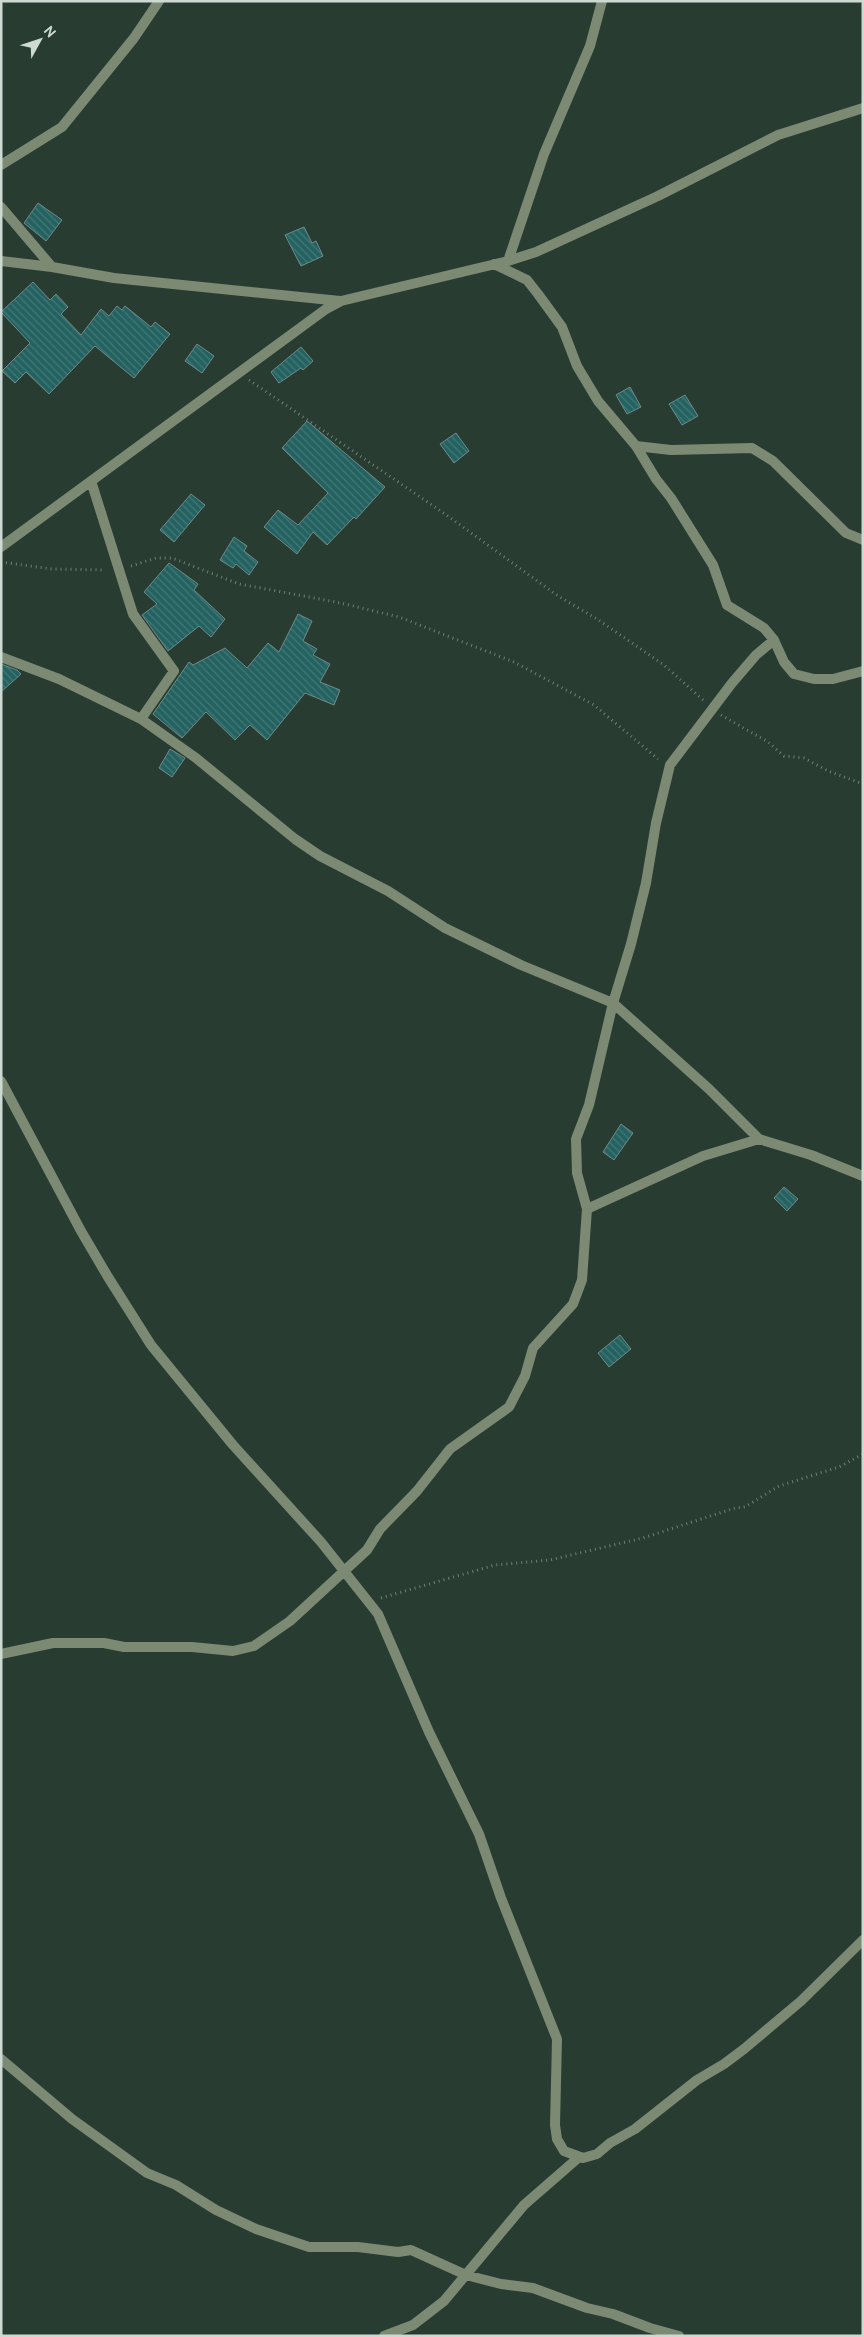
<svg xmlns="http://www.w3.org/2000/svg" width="864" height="2337" font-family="Cabin,sans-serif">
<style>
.building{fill:url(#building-back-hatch);stroke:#708a89}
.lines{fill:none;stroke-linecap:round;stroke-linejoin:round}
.path{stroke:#6f7f77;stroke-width:3;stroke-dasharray:1 4;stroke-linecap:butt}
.street{stroke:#7c8a74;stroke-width:10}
</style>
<defs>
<pattern id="building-back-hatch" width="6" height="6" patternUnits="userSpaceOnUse" patternTransform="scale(1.25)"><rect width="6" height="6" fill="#236260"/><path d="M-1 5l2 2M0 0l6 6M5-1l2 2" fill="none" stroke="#427876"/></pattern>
</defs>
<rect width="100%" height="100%" fill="#283c32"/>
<!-- building -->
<path class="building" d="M 38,203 L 62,220 L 46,241 L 24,223 Z
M 304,227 L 312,243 L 316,241 L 323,256 L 301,266 L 285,235 Z
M 33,282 L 50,300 L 56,294 L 68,307 L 61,314 L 81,335 L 101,309 L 109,316 L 117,306 L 122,310 L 125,306 L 151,327 L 155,322 L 170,334 L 134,378 L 95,346 L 49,394 L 26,372 L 15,383 L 2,371 L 30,343 L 1,312 Z
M 197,344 L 214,356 L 202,373 L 185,361 Z
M 301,347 L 313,361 L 303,370 L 301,368 L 279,383 L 271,372 Z
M 630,387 L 641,407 L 627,414 L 616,395 Z
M 685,395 L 698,416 L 682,425 L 669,404 Z
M 307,421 L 385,487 L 356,519 L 354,517 L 327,545 L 313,532 L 297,554 L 264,527 L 278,510 L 298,525 L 328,493 L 282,448 Z
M 456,433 L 469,451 L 454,463 L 440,444 Z
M 191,494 L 205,505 L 174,542 L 160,530 Z
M 234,537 L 247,546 L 244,551 L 258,562 L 249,575 L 236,564 L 233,568 L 220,560 Z
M 169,563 L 198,584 L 194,590 L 225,619 L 211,637 L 199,626 L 168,651 L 142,615 L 157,604 L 144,592 Z
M 298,614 L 312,621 L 303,641 L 317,649 L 313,655 L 330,664 L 320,682 L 340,690 L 334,705 L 305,693 L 267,740 L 250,725 L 235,740 L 206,712 L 182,738 L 153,714 L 189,662 L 193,665 L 225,648 L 247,668 L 268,643 L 279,652 Z
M 1,664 L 17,670 L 21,674 L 1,692 Z
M 170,749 L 185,758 L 172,777 L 159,768 Z
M 621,1124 L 633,1133 L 614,1160 L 603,1152 Z
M 784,1187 L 798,1199 L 787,1211 L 774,1198 Z
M 620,1335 L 631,1349 L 609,1367 L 598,1353 Z"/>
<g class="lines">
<!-- path -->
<path class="path" d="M 249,380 L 445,514 L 558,596 L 597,619 L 664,665 L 703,700
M 1,562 L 52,569 L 105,570
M 131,566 L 156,558 L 172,558 L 239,584 L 341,603 L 399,617 L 514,662 L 594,705 L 658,759
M 721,715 L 768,742 L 784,756 L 804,758 L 828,771 L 863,784
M 381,1598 L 495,1565 L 550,1560 L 643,1538 L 735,1508 L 745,1507 L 779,1486 L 839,1467 L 863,1454"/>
<!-- street -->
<path class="street" d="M 1,165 L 62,127 L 134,38 L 159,1
M 1,207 L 52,267
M 1,261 L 52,267 L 114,278 L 340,301
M 508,261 L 544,154 L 590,46 L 602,1
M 494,264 L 527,280 L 538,294 L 562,327 L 577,366 L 598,401 L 636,446 L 671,450 L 752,448 L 773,461 L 846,533 L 863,540
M 636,446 L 656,479 L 671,498 L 713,565 L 727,605 L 764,628 L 774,640 L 784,662 L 794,674 L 814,679 L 833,679 L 863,671
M 91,481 L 133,614 L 174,671 L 141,719
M 1,547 L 326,309 L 341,301 L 508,261 L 536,252 L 658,196 L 778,135 L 863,108
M 1,657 L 59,679 L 141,719 L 196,758 L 295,839 L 320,856 L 388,891 L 445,928 L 521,965 L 613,1003 L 709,1089 L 759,1139 L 811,1155 L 863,1176
M 1,1081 L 81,1231 L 108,1277 L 151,1345 L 233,1445 L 321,1542 L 378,1614 L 429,1732 L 479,1834 L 501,1898 L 557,2039 L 555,2125 L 557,2139 L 564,2151 L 583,2158 L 597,2154 L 610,2143 L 635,2129 L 697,2080 L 724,2064 L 744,2049 L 801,2001 L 863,1940
M 587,1209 L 703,1156 L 759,1139
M 1,1654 L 53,1643 L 104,1643 L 124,1647 L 192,1647 L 233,1651 L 254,1646 L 290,1621 L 367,1550 L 380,1529 L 417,1491 L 450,1449 L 509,1407 L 525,1376 L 533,1348 L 573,1304 L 582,1280 L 587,1209 L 577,1173 L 576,1139 L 589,1105 L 613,1003 L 631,944 L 646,883 L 656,823 L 670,765 L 732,683 L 756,655 L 774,640
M 1,2059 L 72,2119 L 147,2173 L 176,2185 L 216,2210 L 256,2229 L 309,2247 L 358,2247 L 398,2252 L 411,2250 L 466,2275 L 501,2284 L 533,2288 L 587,2308 L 613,2314 L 650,2328 L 679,2336
M 384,2336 L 413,2325 L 444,2301 L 524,2205 L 578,2158"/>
</g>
<!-- border -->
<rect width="864" height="2337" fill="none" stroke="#cdd9d3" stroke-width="5"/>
<!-- north arrow -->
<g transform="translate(40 40) rotate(50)" stroke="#283c32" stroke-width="4" paint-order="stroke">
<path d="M0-4L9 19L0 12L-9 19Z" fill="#cdd9d3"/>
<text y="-8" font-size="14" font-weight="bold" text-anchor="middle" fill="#cdd9d3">N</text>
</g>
</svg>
